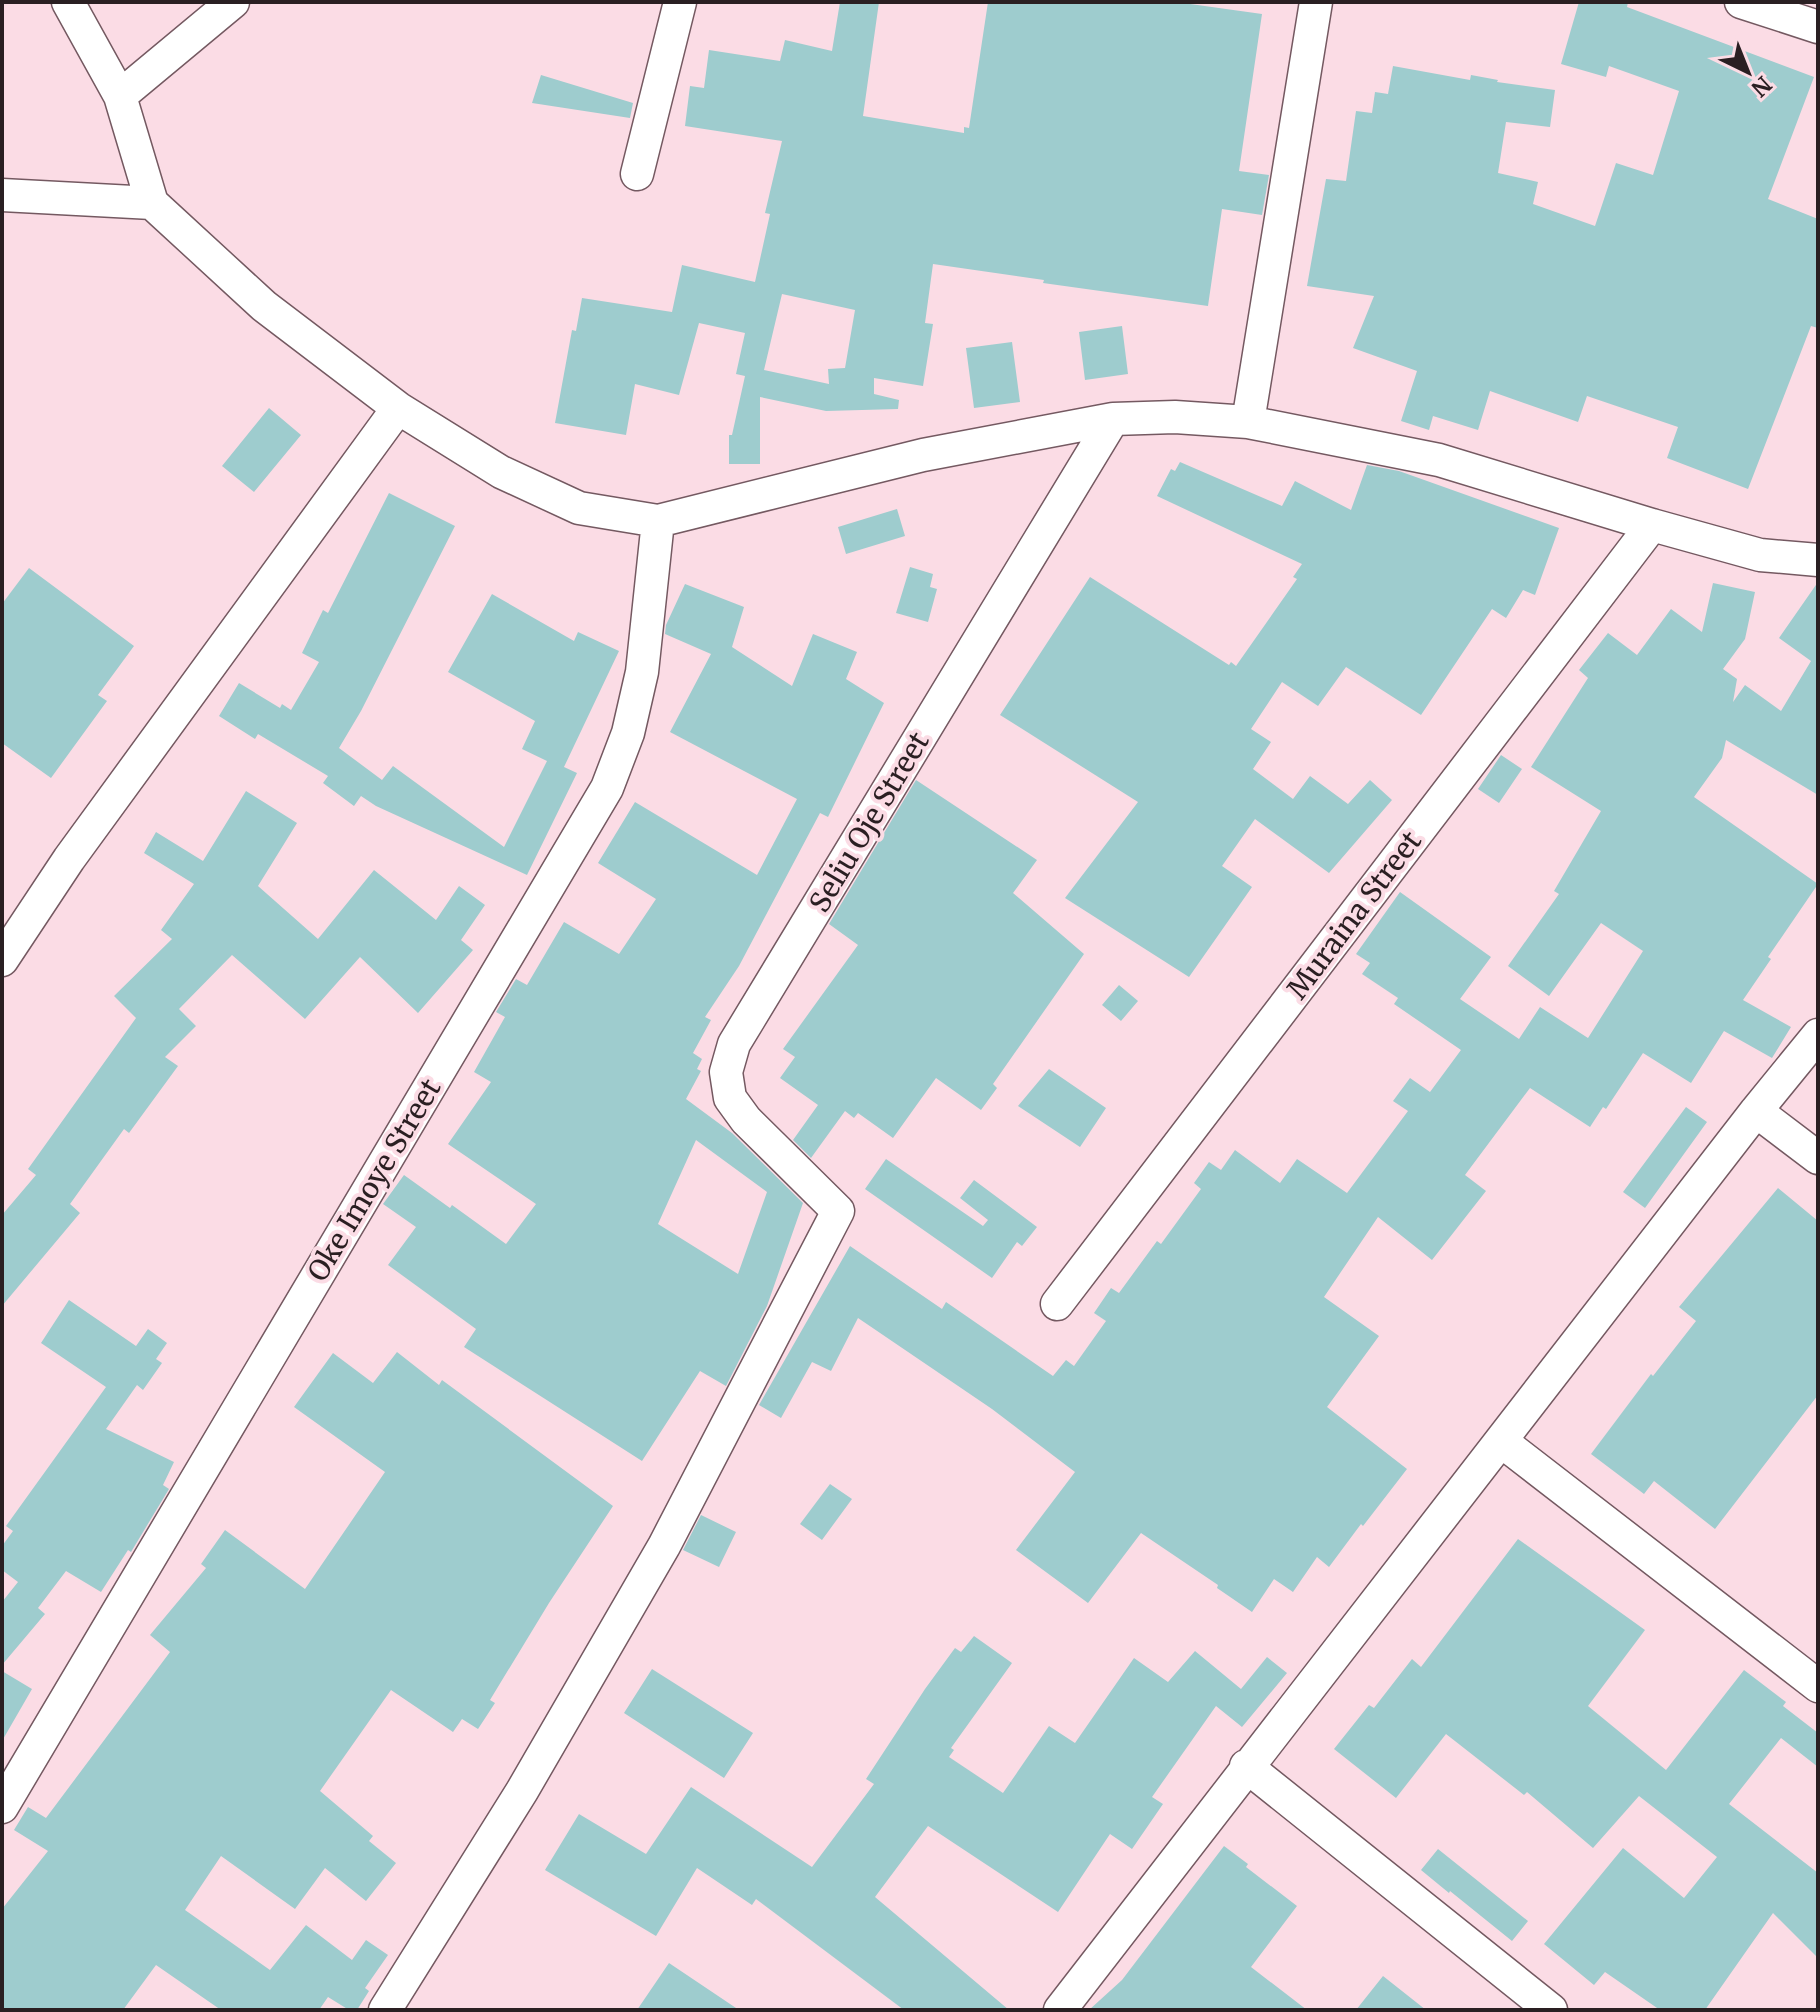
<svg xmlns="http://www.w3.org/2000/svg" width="1820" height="2012" font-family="Merriweather,serif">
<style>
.building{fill:#9eccce;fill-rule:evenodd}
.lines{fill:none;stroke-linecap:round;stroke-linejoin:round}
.minor-casing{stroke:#745961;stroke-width:35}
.minor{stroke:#fff;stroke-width:32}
.labels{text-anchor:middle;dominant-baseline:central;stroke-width:8;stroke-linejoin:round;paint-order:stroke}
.street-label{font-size:28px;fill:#2a1f22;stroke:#fbdce5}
</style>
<rect width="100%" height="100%" fill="#fbdce5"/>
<!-- building -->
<path class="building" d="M 840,2 L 879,2 L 863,116 L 964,133 L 964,127 L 969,128 L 988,2 L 1176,2 L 1262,14 L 1239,171 L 1269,175 L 1262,215 L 1222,209 L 1208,306 L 1043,283 L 1044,280 L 933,264 L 925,323 L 933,324 L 923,386 L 874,378 L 874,394 L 899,400 L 898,409 L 826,411 L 760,397 L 760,464 L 729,464 L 729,435 L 732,435 L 745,376 L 736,374 L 745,333 L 699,323 L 679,395 L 635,384 L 626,435 L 555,423 L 572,330 L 576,331 L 582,298 L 672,312 L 682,265 L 755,282 L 770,214 L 765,213 L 782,141 L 685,126 L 690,86 L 704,88 L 709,50 L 780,61 L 785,40 L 832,51 ZM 782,294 L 855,310 L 845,368 L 828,369 L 829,384 L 764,370 Z
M 1579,2 L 1628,2 L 1627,7 L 1814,77 L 1768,199 L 1818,219 L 1818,328 L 1811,326 L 1748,489 L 1667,458 L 1678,427 L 1587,396 L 1578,422 L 1490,391 L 1478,430 L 1433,416 L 1429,430 L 1401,421 L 1417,371 L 1353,348 L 1374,296 L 1307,286 L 1326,179 L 1346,181 L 1356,111 L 1372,113 L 1375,92 L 1388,94 L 1393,66 L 1470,80 L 1471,75 L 1498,80 L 1497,82 L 1555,90 L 1550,127 L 1506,122 L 1498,173 L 1538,182 L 1533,204 L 1595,226 L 1616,163 L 1653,175 L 1679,91 L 1609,66 L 1606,77 L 1561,64 Z
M 541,75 L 633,103 L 630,118 L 532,103 Z
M 1122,326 L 1128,374 L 1085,380 L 1079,332 Z
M 1012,342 L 1020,402 L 974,408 L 966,348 Z
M 269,408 L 301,435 L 254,492 L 222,466 Z
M 1180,462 L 1282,506 L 1295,481 L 1351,510 L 1367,465 L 1399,471 L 1559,528 L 1535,595 L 1523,590 L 1506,618 L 1492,609 L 1421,715 L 1346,667 L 1318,706 L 1282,682 L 1251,729 L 1271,742 L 1253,769 L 1293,799 L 1310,776 L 1348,804 L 1370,780 L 1392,800 L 1329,873 L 1255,819 L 1222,866 L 1252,887 L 1189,977 L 1065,898 L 1138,802 L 1000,715 L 1090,577 L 1229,665 L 1231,662 L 1236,666 L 1297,579 L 1293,577 L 1302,564 L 1157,496 L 1171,469 L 1175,471 Z
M 389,493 L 455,526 L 361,711 L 339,748 L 382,780 L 393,766 L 504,847 L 547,761 L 522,749 L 535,721 L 448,672 L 492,594 L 574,641 L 578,632 L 619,651 L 564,767 L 577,773 L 527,875 L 376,806 L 361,796 L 354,806 L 323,783 L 328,776 L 258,734 L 255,739 L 219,716 L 239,683 L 280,708 L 282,704 L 291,710 L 319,662 L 302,653 L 323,610 L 328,613 Z
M 897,509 L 905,536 L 846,554 L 838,527 Z
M 910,567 L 933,574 L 930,587 L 937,589 L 928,622 L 896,613 Z
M 29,568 L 134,646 L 98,695 L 107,701 L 51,778 L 2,743 L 2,604 Z
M 1818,582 L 1818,795 L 1726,740 L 1722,758 L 1694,797 L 1818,884 L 1768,957 L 1771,959 L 1743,1000 L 1791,1027 L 1772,1058 L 1724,1031 L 1691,1083 L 1643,1053 L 1606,1109 L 1603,1107 L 1590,1127 L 1530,1088 L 1465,1175 L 1486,1191 L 1432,1260 L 1378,1217 L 1324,1297 L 1379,1336 L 1327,1407 L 1407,1469 L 1363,1526 L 1361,1524 L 1329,1567 L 1317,1557 L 1293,1592 L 1274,1579 L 1252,1612 L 1217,1588 L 1218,1585 L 1141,1533 L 1088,1603 L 1016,1550 L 1075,1472 L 992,1409 L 858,1318 L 831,1371 L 812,1362 L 781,1418 L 759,1405 L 850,1246 L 942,1309 L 946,1302 L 1053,1376 L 1066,1360 L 1074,1366 L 1106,1321 L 1094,1313 L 1111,1288 L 1119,1293 L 1157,1241 L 1161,1244 L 1201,1189 L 1194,1183 L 1209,1162 L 1221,1170 L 1235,1150 L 1280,1183 L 1297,1159 L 1347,1193 L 1408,1111 L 1393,1101 L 1410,1078 L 1430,1092 L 1461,1050 L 1394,1004 L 1398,998 L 1362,974 L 1370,963 L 1356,954 L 1400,892 L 1491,957 L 1460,999 L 1519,1039 L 1540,1007 L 1588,1038 L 1643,951 L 1601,923 L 1549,996 L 1508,966 L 1559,894 L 1554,891 L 1601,811 L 1531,767 L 1588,678 L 1579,670 L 1608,633 L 1637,655 L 1671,609 L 1702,632 L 1713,583 L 1755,592 L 1745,639 L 1723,669 L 1737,679 L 1733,702 L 1745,685 L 1781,711 L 1811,661 L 1779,638 Z
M 685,584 L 744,607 L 732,647 L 792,686 L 813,634 L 857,652 L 846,679 L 884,703 L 828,817 L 820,813 L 739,966 L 705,1017 L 711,1020 L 693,1053 L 702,1059 L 697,1069 L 701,1071 L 686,1099 L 732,1133 L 803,1203 L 767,1306 L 726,1386 L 700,1371 L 642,1461 L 464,1347 L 476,1329 L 388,1265 L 416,1227 L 383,1204 L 404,1175 L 450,1208 L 452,1205 L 506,1244 L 536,1204 L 448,1144 L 491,1082 L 474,1072 L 505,1017 L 496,1012 L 516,979 L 527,985 L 564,922 L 619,954 L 656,899 L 598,863 L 635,802 L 757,875 L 797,799 L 670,732 L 711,654 L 665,634 L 666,625 ZM 696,1140 L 767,1192 L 738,1274 L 658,1224 Z
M 1501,755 L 1522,769 L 1499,803 L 1478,789 Z
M 916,780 L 1037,860 L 1013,893 L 1084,954 L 993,1084 L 997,1088 L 981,1110 L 936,1078 L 893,1138 L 858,1113 L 854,1118 L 845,1111 L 811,1158 L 793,1140 L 818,1105 L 780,1078 L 795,1057 L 783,1049 L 858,945 L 829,924 Z
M 246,791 L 297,823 L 258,886 L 318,939 L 374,870 L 436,920 L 459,886 L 485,905 L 461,940 L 473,950 L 418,1013 L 360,957 L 305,1019 L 232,955 L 179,1009 L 196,1026 L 165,1057 L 178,1066 L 129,1133 L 124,1129 L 70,1204 L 80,1213 L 2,1306 L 2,1215 L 36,1175 L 28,1169 L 136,1018 L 114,996 L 172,939 L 161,930 L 194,884 L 144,853 L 156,832 L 203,861 Z
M 1119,985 L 1138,1001 L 1121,1021 L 1102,1005 Z
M 1049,1069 L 1106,1108 L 1080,1147 L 1018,1106 Z
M 1686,1107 L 1707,1122 L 1645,1208 L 1623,1192 Z
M 886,1159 L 983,1226 L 988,1220 L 960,1198 L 974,1180 L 1037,1227 L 1022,1246 L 1017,1242 L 992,1278 L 865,1189 Z
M 1778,1188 L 1818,1221 L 1818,1395 L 1715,1529 L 1654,1481 L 1644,1494 L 1591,1454 L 1651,1374 L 1653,1376 L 1696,1321 L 1679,1307 Z
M 69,1300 L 136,1346 L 148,1329 L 167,1343 L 156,1359 L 162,1363 L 143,1390 L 137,1385 L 106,1429 L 174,1462 L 163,1485 L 169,1489 L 131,1552 L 128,1550 L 101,1592 L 66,1571 L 38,1608 L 45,1614 L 2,1665 L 2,1602 L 18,1582 L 2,1570 L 2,1546 L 13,1531 L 6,1526 L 106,1387 L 41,1343 Z
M 397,1352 L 439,1385 L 442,1380 L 613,1506 L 549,1603 L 490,1700 L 495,1703 L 478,1729 L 462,1719 L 453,1732 L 391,1690 L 320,1791 L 373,1836 L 369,1841 L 396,1863 L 366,1901 L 325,1868 L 295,1909 L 221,1856 L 185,1910 L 270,1970 L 306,1925 L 352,1960 L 366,1940 L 388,1955 L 365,1988 L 369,1991 L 357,2010 L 349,2010 L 328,1997 L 319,2010 L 221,2010 L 156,1965 L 123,2010 L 2,2010 L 2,1909 L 48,1851 L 14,1830 L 28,1807 L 46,1818 L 170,1652 L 150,1635 L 206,1568 L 201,1564 L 225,1530 L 305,1589 L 385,1472 L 294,1407 L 333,1353 L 373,1383 Z
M 830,1484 L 852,1499 L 822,1540 L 800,1524 Z
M 701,1515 L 736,1532 L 719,1567 L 683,1550 Z
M 1518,1539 L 1645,1630 L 1588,1706 L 1666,1770 L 1744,1670 L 1786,1702 L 1783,1706 L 1818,1733 L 1818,1767 L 1781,1738 L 1729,1804 L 1818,1873 L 1818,1958 L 1773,1913 L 1705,2010 L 1660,2010 L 1605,1972 L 1594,1985 L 1544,1944 L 1623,1848 L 1684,1898 L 1717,1857 L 1639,1796 L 1593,1848 L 1527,1792 L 1524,1795 L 1446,1734 L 1396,1798 L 1334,1749 L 1369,1705 L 1374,1708 L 1412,1659 L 1421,1667 Z
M 974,1636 L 1012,1663 L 951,1748 L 954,1750 L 949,1757 L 1003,1793 L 1049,1726 L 1075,1743 L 1134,1658 L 1168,1682 L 1195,1651 L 1241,1689 L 1267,1657 L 1287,1673 L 1242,1727 L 1216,1706 L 1152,1797 L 1163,1804 L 1132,1849 L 1110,1834 L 1058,1912 L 928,1826 L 875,1897 L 1009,2010 L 904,2010 L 756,1899 L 752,1905 L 697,1868 L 656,1936 L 545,1870 L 579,1814 L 646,1854 L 691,1787 L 812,1867 L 874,1784 L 866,1779 L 925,1689 L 955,1648 L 961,1652 Z
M 652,1669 L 753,1733 L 724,1778 L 624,1713 Z
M 2,1671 L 32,1689 L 2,1741 Z
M 1224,1846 L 1248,1864 L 1246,1867 L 1297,1906 L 1251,1967 L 1307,2010 L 1089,2010 L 1122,1980 Z
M 1438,1849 L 1528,1921 L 1512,1941 L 1450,1891 L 1449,1893 L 1421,1870 Z
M 669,1963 L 739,2010 L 637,2010 Z
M 1383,1976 L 1426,2010 L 1356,2010 Z"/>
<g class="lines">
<!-- minor casing -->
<g class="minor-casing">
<path id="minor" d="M 68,2 L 120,96 L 152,203
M 1741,2 L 1818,27
M 120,96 L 233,2
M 637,174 L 680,2
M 2,195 L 152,203 L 264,306 L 398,408 L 501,472 L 579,508 L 658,521 L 923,455 L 1113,419 L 1175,417 L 1248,422 L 1439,460 L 1652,525 L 1760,555 L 1818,560
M 1248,422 L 1316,2
M 2,960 L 69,859 L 398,408
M 1756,1111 L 1818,1158
M 1057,1304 L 1652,525
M 1501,1441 L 1818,1686
M 1246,1766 L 1551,2010
M 2,1807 L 607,788 L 628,733 L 642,672 L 658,521
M 385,2010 L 522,1791 L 664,1546 L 838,1211 L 746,1120 L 730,1098 L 726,1072 L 734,1044 L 1113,419
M 1060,2010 L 1756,1111 L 1818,1035"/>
</g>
<!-- minor -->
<use href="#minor" class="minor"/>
</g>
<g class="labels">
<!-- street labels -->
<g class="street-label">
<text transform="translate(869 822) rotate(-59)">Seliu Oje Street</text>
<text transform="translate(1354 915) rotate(-53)">Muraina Street</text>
<text transform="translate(374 1180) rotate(-59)">Oke Imoye Street</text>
</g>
</g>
<!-- border -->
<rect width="1820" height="2012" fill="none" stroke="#2a1f22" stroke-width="8"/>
<!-- north arrow -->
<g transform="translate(1748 72) rotate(137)" stroke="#fbdce5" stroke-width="6" paint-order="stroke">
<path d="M0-6L14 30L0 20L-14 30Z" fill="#2a1f22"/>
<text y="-12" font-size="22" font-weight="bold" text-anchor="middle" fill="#2a1f22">N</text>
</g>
</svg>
